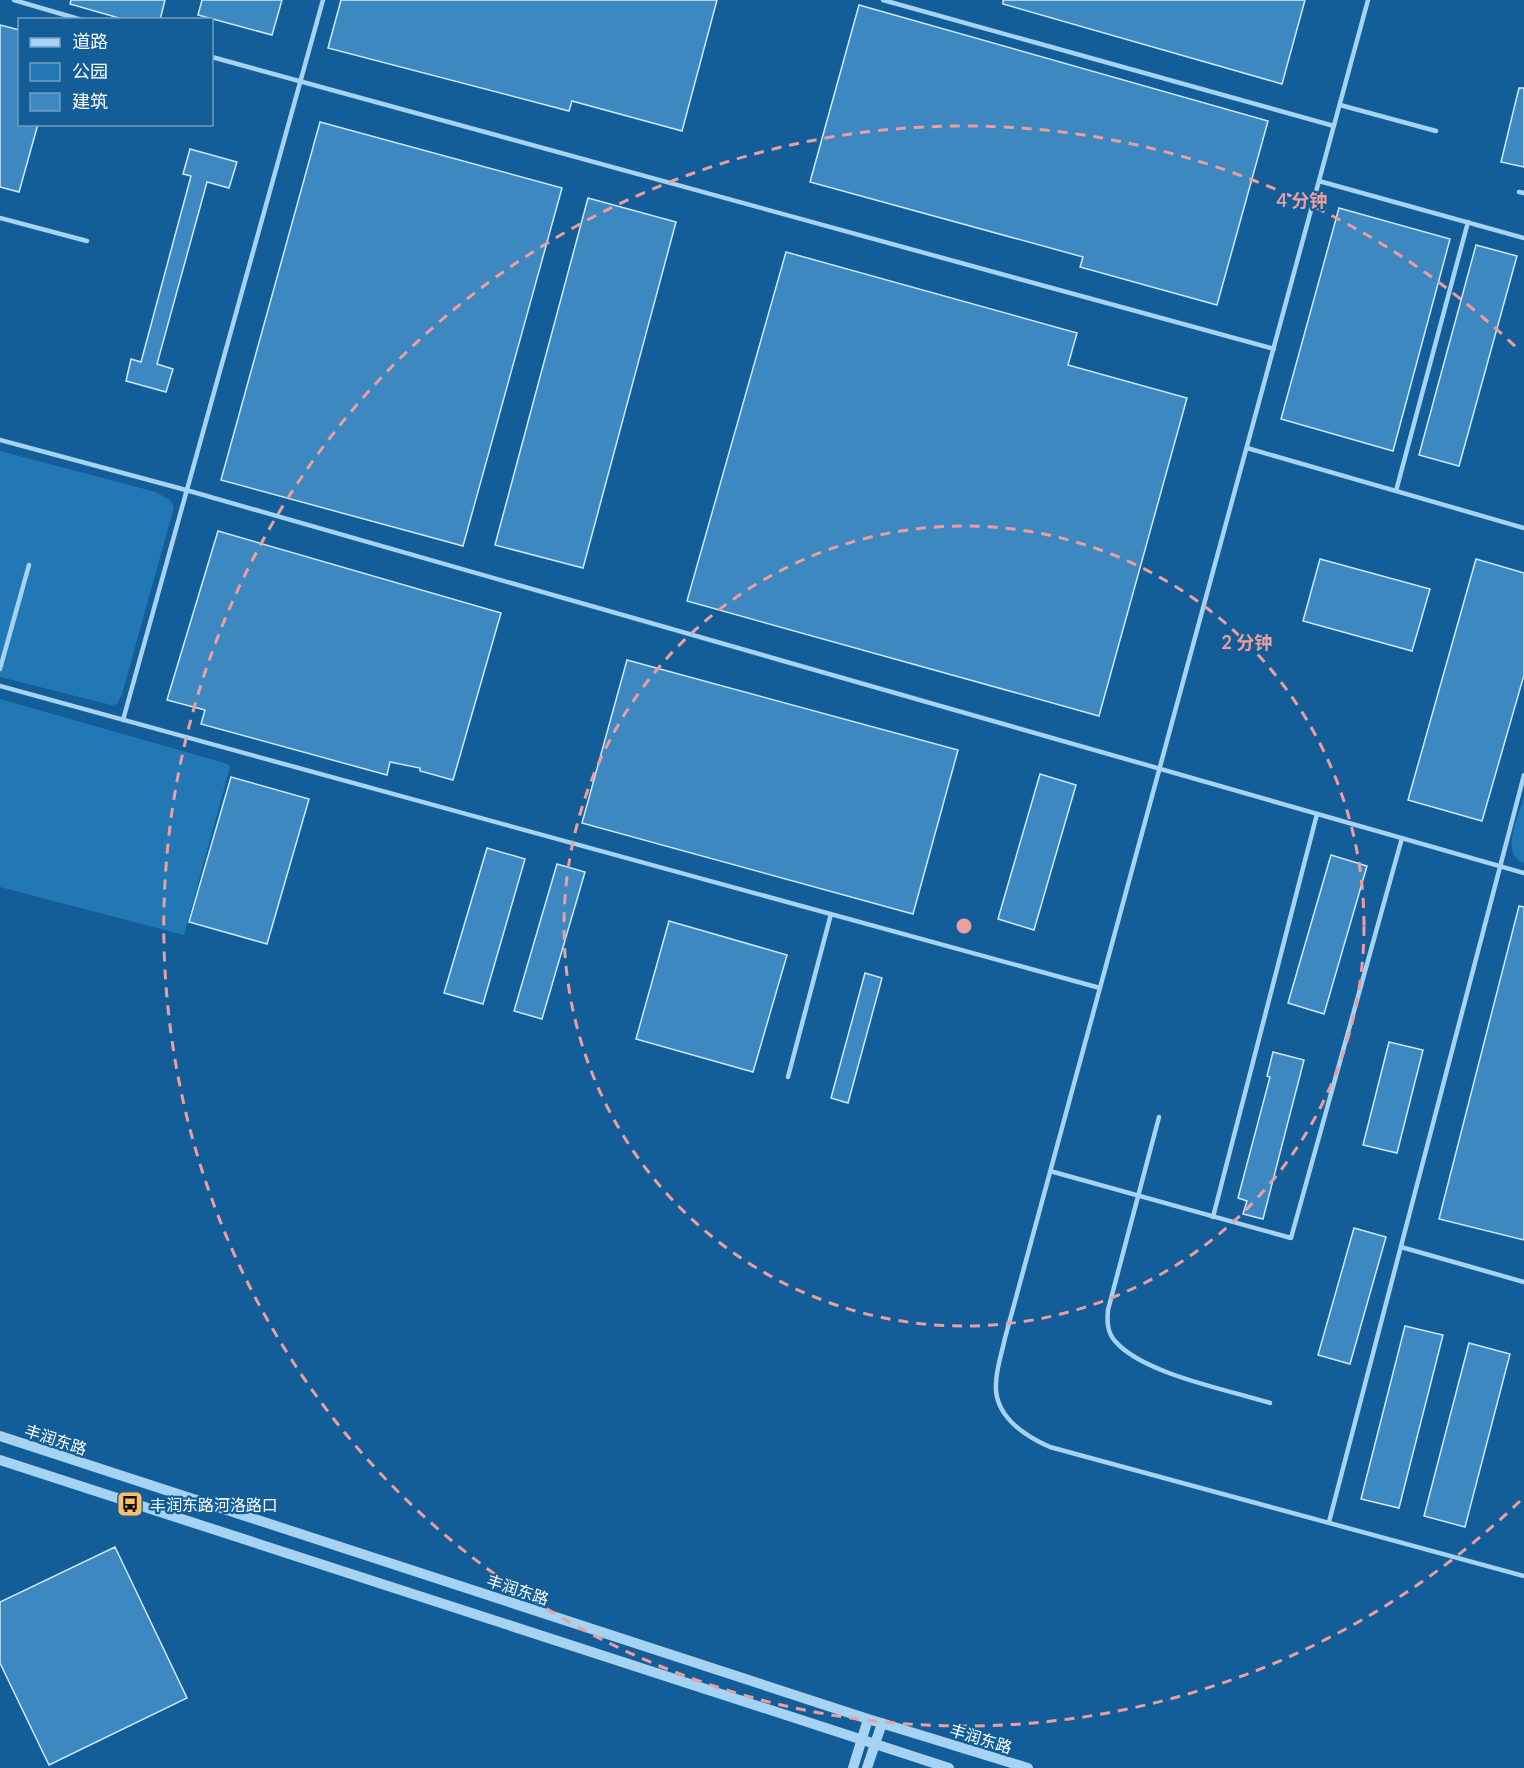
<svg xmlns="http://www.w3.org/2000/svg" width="1524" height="1768" font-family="Lato,'Noto Sans SC',sans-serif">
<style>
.green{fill:#2278b5}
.building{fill:#3d88c0;stroke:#cee9fd;stroke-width:1.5}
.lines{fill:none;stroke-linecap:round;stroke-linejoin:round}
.service{stroke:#a6d3f3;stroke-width:4.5}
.tertiary{stroke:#a6d3f3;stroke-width:10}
.ring{fill:none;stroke:#ed9e9e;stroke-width:3;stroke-dasharray:10 8}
.labels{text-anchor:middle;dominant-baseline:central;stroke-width:4.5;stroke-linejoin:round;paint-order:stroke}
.street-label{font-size:16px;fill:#fff;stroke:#135e98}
.poi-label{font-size:16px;fill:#fff;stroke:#135e98;text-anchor:start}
.centre{fill:#ed9e9e;stroke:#135e98;stroke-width:3}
.ring-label{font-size:18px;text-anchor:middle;font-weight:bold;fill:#ed9e9e;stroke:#135e98;stroke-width:4.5;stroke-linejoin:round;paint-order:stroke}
</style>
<rect width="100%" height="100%" fill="#135e98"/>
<!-- green -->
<path class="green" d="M 0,451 L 156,492 L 171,501 L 174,507 L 122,694 L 117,704 L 111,705 L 0,677 Z
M 0,699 L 228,764 L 230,767 L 184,935 L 0,887 Z
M 1524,797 L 1524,863 C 1499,854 1519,815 1524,797 Z"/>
<!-- building -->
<path class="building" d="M 71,0 L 165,0 L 160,20 L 126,20 L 70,4 Z
M 202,0 L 282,0 L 272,35 L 198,15 Z
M 341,0 L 717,0 L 682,131 L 572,101 L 569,111 L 328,48 Z
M 1003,0 L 1305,0 L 1282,84 L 1003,4 Z
M 859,5 L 1268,121 L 1217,305 L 1080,267 L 1083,257 L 810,182 Z
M 0,25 L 20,30 L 20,124 L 38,124 L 19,192 L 0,187 Z
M 1519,88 L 1524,88 L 1524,167 L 1501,162 Z
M 320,122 L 562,188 L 463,546 L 221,480 Z
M 190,149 L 237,162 L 229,188 L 207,182 L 157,364 L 173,369 L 166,392 L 126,381 L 131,359 L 141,362 L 191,176 L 183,174 Z
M 588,198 L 676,222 L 583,568 L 495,545 Z
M 1339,208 L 1450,239 L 1393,451 L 1281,419 Z
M 1476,245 L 1517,256 L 1459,466 L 1419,455 Z
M 786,252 L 1077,333 L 1068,365 L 1187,398 L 1099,716 L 687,601 Z
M 218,531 L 501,613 L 453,780 L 420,771 L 420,768 L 390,762 L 387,775 L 201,724 L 205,710 L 167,700 Z
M 1320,559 L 1430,589 L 1412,651 L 1303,621 Z
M 1476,559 L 1524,573 L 1524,675 L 1482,821 L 1408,800 Z
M 627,660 L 958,750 L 913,914 L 582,823 Z
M 1040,774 L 1076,785 L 1034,930 L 998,919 Z
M 231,777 L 309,799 L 267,944 L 189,922 Z
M 487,848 L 525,859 L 483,1004 L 444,993 Z
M 1331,855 L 1367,866 L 1324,1014 L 1288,1003 Z
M 557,864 L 585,872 L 542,1019 L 514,1011 Z
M 1519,906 L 1524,907 L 1524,1240 L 1439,1219 Z
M 669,921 L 787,955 L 753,1072 L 636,1039 Z
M 865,973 L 882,978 L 848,1103 L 831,1098 Z
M 1389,1042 L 1423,1050 L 1397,1153 L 1363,1145 Z
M 1273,1052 L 1304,1060 L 1263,1219 L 1243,1214 L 1247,1201 L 1238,1198 L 1270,1077 L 1267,1076 Z
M 1354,1228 L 1386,1237 L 1350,1364 L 1318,1355 Z
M 1405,1326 L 1443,1335 L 1399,1508 L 1361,1499 Z
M 1469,1343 L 1510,1354 L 1465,1527 L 1424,1516 Z
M 115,1547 L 187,1698 L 49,1765 L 0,1663 L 0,1602 Z"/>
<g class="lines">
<!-- service -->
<path class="service" d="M 14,0 L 82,20
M 883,0 L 1334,126
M 1368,0 L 1005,1338 C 1002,1353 996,1369 996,1384 C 994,1416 1025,1436 1050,1447 L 1524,1576
M 212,57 L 1274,349
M 1340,105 L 1436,131
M 1319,181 L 1524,238
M 1519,192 L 1524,193
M 0,218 L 87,241
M 0,440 L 186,490 L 1524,873
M 1247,448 L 1524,528
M 1396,491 L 1468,222
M 0,669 L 29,565
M 0,686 L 1100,988
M 123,720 L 323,0
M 788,1077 L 831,914
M 1159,1117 L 1108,1310 C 1107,1321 1107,1332 1115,1341 C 1143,1374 1229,1390 1270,1403
M 1050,1171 L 1291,1238 L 1402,838
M 1213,1217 L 1317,814
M 1401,1247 L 1524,1282
M 1329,1522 L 1524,775"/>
<!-- tertiary -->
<path class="tertiary" d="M 0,1436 L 868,1719 L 1028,1768
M 0,1460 L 949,1768
M 853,1768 L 868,1719
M 867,1768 L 882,1723"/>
</g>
<!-- distance rings -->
<g class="ring">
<circle cx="964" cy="926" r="400"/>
<path d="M1520 1501A800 800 0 1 1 1520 351"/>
</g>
<!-- icons -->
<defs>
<g id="bus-square" transform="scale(1.35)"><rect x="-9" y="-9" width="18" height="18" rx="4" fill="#ffc068" stroke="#135e98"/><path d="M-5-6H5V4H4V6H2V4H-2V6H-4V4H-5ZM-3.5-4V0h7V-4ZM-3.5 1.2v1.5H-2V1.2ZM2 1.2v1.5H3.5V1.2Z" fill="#111"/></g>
</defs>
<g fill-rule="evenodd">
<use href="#bus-square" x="130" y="1504"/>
</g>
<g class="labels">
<!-- street labels -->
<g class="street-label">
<text transform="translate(56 1439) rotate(18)">丰润东路</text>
<text transform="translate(518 1589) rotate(18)">丰润东路</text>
<text transform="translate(981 1738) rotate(17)">丰润东路</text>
</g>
<!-- poi labels -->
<g class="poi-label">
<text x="150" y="1504">丰润东路河洛路口</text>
</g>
</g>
<circle cx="964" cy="926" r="9" class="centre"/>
<g class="ring-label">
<text x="1302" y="207">4 分钟</text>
<text x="1247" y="649">2 分钟</text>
</g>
<!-- legend -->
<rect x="18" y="18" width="195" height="108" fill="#135e98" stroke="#719ec1" stroke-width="1.5"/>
<rect x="30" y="38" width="30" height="9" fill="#a6d3f3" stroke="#719ec1" stroke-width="1.5"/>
<text x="72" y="48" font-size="18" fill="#ffffff">道路</text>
<rect x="30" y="63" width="30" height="18" fill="#2278b5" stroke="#719ec1" stroke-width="1.5"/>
<text x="72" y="78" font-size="18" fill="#ffffff">公园</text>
<rect x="30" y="93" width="30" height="18" fill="#3d88c0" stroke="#719ec1" stroke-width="1.5"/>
<text x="72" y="108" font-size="18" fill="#ffffff">建筑</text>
</svg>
